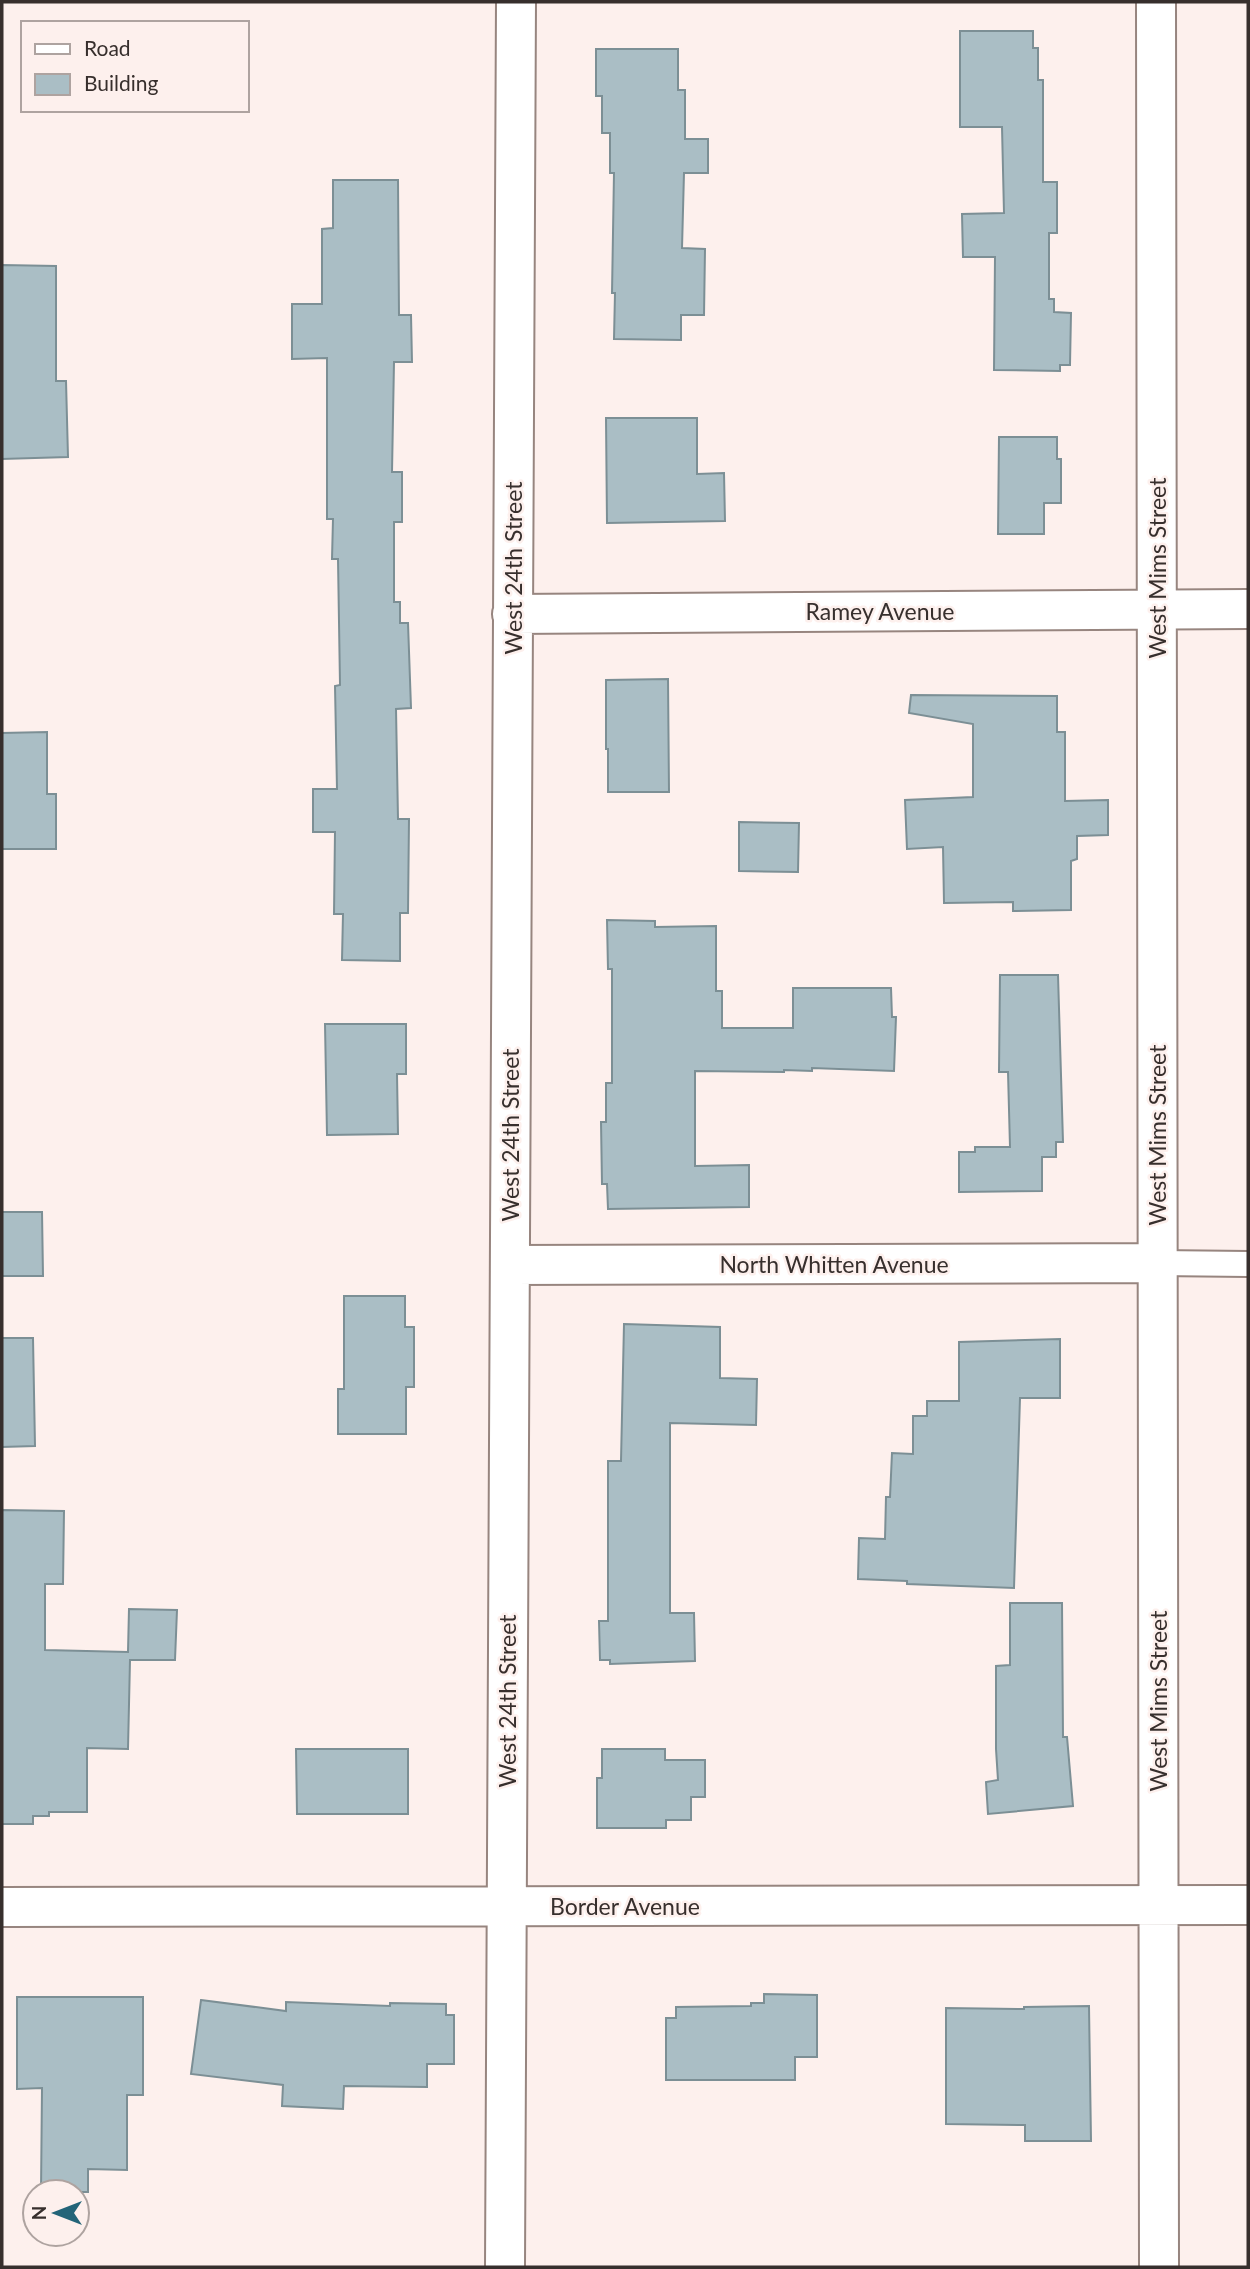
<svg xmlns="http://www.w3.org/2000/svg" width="1250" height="2269" font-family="Lato,sans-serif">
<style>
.building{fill:#aabec5;stroke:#7c8f95;stroke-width:2}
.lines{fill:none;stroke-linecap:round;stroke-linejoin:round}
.lane-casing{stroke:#97857f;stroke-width:28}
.street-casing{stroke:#97857f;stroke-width:42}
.lane{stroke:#fff;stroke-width:24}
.street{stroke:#fff;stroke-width:38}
.labels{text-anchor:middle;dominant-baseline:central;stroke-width:5;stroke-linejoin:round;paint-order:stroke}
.street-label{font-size:23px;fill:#372f2d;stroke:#fdf0ed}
</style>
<rect width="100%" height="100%" fill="#fdf0ed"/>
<!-- building -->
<path class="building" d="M 960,31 L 1033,31 L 1033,48 L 1038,48 L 1038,80 L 1043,80 L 1043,182 L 1057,182 L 1057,233 L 1049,233 L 1049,299 L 1054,299 L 1054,312 L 1071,313 L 1070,365 L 1060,365 L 1060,371 L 994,370 L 995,257 L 963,257 L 962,214 L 1004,213 L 1002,127 L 960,127 Z
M 596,49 L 678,49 L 678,90 L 685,90 L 685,139 L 708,139 L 708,173 L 684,173 L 682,248 L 705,249 L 704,315 L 681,315 L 681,340 L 614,339 L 615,293 L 612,293 L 614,173 L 610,173 L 610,133 L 602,133 L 602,96 L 596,96 Z
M 333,180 L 398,180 L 399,315 L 411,315 L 412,362 L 394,362 L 392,472 L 402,472 L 402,522 L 394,522 L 394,602 L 400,602 L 400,623 L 408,623 L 411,708 L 396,709 L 398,819 L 409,819 L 408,913 L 400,913 L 400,961 L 342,960 L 343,914 L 334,914 L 335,832 L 313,832 L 313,789 L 337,789 L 335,686 L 340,685 L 338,559 L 332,559 L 333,519 L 327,519 L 327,358 L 292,359 L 292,304 L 322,304 L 322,229 L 333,228 Z
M 2,265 L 56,266 L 56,381 L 66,381 L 68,457 L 2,459 Z
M 606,418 L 697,418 L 697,474 L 724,473 L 725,521 L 607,523 Z
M 999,437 L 1057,437 L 1057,459 L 1061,459 L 1061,503 L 1044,503 L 1044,534 L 998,534 Z
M 668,679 L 669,792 L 608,792 L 608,749 L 606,749 L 606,680 Z
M 911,695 L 1057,696 L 1057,732 L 1065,732 L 1065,801 L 1108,800 L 1108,835 L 1077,836 L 1077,859 L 1071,861 L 1071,910 L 1013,911 L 1013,902 L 944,903 L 943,847 L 907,849 L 905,800 L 973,797 L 973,724 L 909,713 Z
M 47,732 L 47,794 L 56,794 L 56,849 L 2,849 L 2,733 Z
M 739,822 L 799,823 L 798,872 L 739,871 Z
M 607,920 L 655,921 L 655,927 L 716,926 L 716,991 L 722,991 L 722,1028 L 793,1028 L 793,988 L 891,988 L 892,1017 L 896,1017 L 894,1071 L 812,1068 L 812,1071 L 784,1070 L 784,1072 L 695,1071 L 695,1166 L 749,1165 L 749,1207 L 608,1209 L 607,1184 L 602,1184 L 601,1122 L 606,1122 L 606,1083 L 612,1083 L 612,969 L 608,969 Z
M 1000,975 L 1058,975 L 1063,1142 L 1056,1142 L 1056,1157 L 1042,1157 L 1042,1191 L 959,1192 L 959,1152 L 975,1152 L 975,1147 L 1010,1147 L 1008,1072 L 999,1072 Z
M 325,1024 L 406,1024 L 406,1074 L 397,1074 L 398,1134 L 327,1135 Z
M 2,1212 L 42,1212 L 43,1276 L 2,1276 Z
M 344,1296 L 405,1296 L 405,1327 L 414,1327 L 414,1387 L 406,1387 L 406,1434 L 338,1434 L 338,1389 L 344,1389 Z
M 624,1324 L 720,1327 L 720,1378 L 757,1379 L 756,1425 L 670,1423 L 670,1613 L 694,1613 L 695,1661 L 610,1664 L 610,1660 L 600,1660 L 599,1621 L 608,1621 L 608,1461 L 621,1461 Z
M 2,1338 L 33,1338 L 35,1446 L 2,1447 Z
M 1060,1339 L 1060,1398 L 1020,1398 L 1014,1588 L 907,1584 L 907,1581 L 858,1579 L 859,1538 L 885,1539 L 886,1497 L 890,1497 L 892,1453 L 913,1454 L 913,1416 L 927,1416 L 927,1401 L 959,1401 L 959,1342 Z
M 2,1510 L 64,1511 L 63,1584 L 45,1584 L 45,1650 L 128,1652 L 129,1609 L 177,1610 L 175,1660 L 130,1660 L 128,1749 L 87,1748 L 87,1812 L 49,1812 L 49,1816 L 33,1816 L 33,1824 L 2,1824 Z
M 1010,1603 L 1062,1603 L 1063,1737 L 1067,1737 L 1073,1806 L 988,1814 L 986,1782 L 998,1780 L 996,1749 L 996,1666 L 1010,1665 Z
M 296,1749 L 408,1749 L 408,1814 L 297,1814 Z
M 602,1749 L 665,1749 L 665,1760 L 705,1760 L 705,1797 L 691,1797 L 691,1820 L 666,1820 L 666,1828 L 597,1828 L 597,1778 L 602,1778 Z
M 764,1994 L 817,1995 L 817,2057 L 795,2057 L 795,2080 L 666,2080 L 666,2018 L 676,2018 L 676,2007 L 751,2006 L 751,2003 L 764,2003 Z
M 17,1997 L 143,1997 L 143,2095 L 127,2095 L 127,2170 L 88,2169 L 88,2192 L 41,2192 L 42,2088 L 17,2089 Z
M 201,2000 L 286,2011 L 286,2002 L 390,2006 L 390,2003 L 446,2004 L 446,2015 L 454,2015 L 454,2064 L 427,2064 L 427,2087 L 344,2086 L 343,2109 L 282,2106 L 283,2085 L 191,2074 Z
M 1089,2006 L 1091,2141 L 1025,2141 L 1025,2125 L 946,2124 L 946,2008 L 1024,2009 L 1024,2007 Z"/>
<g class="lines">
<!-- lane casing -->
<g class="lane-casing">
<path id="lane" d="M 1158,1263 L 1248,1264"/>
</g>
<!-- street casing -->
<g class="street-casing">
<path id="street" d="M 1156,2 L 1159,2267
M 512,614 L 1248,609
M 510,1265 L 1158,1263
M 2,1907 L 1248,1905
M 505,2267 L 516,2"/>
</g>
<!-- lane -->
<use href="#lane" class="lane"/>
<!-- street -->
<use href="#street" class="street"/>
</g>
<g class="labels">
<!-- street labels -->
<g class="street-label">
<text transform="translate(513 568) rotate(-90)">West 24th Street</text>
<text transform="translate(1157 568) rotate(-90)">West Mims Street</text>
<text x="880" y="611">Ramey Avenue</text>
<text transform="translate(510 1135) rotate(-90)">West 24th Street</text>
<text transform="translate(1157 1135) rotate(-90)">West Mims Street</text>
<text x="834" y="1264">North Whitten Avenue</text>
<text transform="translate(507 1701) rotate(-90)">West 24th Street</text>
<text transform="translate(1158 1701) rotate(-90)">West Mims Street</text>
<text x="625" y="1906">Border Avenue</text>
</g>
</g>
<!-- border -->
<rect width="1250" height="2269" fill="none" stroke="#372f2d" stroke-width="7"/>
<!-- legend -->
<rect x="21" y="21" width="228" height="91" fill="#fdf0ed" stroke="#aea3a0" stroke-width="2"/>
<rect x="35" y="44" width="35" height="10" fill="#ffffff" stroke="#aea3a0" stroke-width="2"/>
<text x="84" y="56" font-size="21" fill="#372f2d">Road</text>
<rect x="35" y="74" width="35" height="21" fill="#aabec5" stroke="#aea3a0" stroke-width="2"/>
<text x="84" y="91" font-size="21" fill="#372f2d">Building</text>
<!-- north arrow -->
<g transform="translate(56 2213) rotate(270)"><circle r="33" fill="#fdf0ed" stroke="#aea3a0" stroke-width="2"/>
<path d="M0-5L12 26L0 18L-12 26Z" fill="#236478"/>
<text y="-10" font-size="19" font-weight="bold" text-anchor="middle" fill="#372f2d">N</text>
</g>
</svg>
